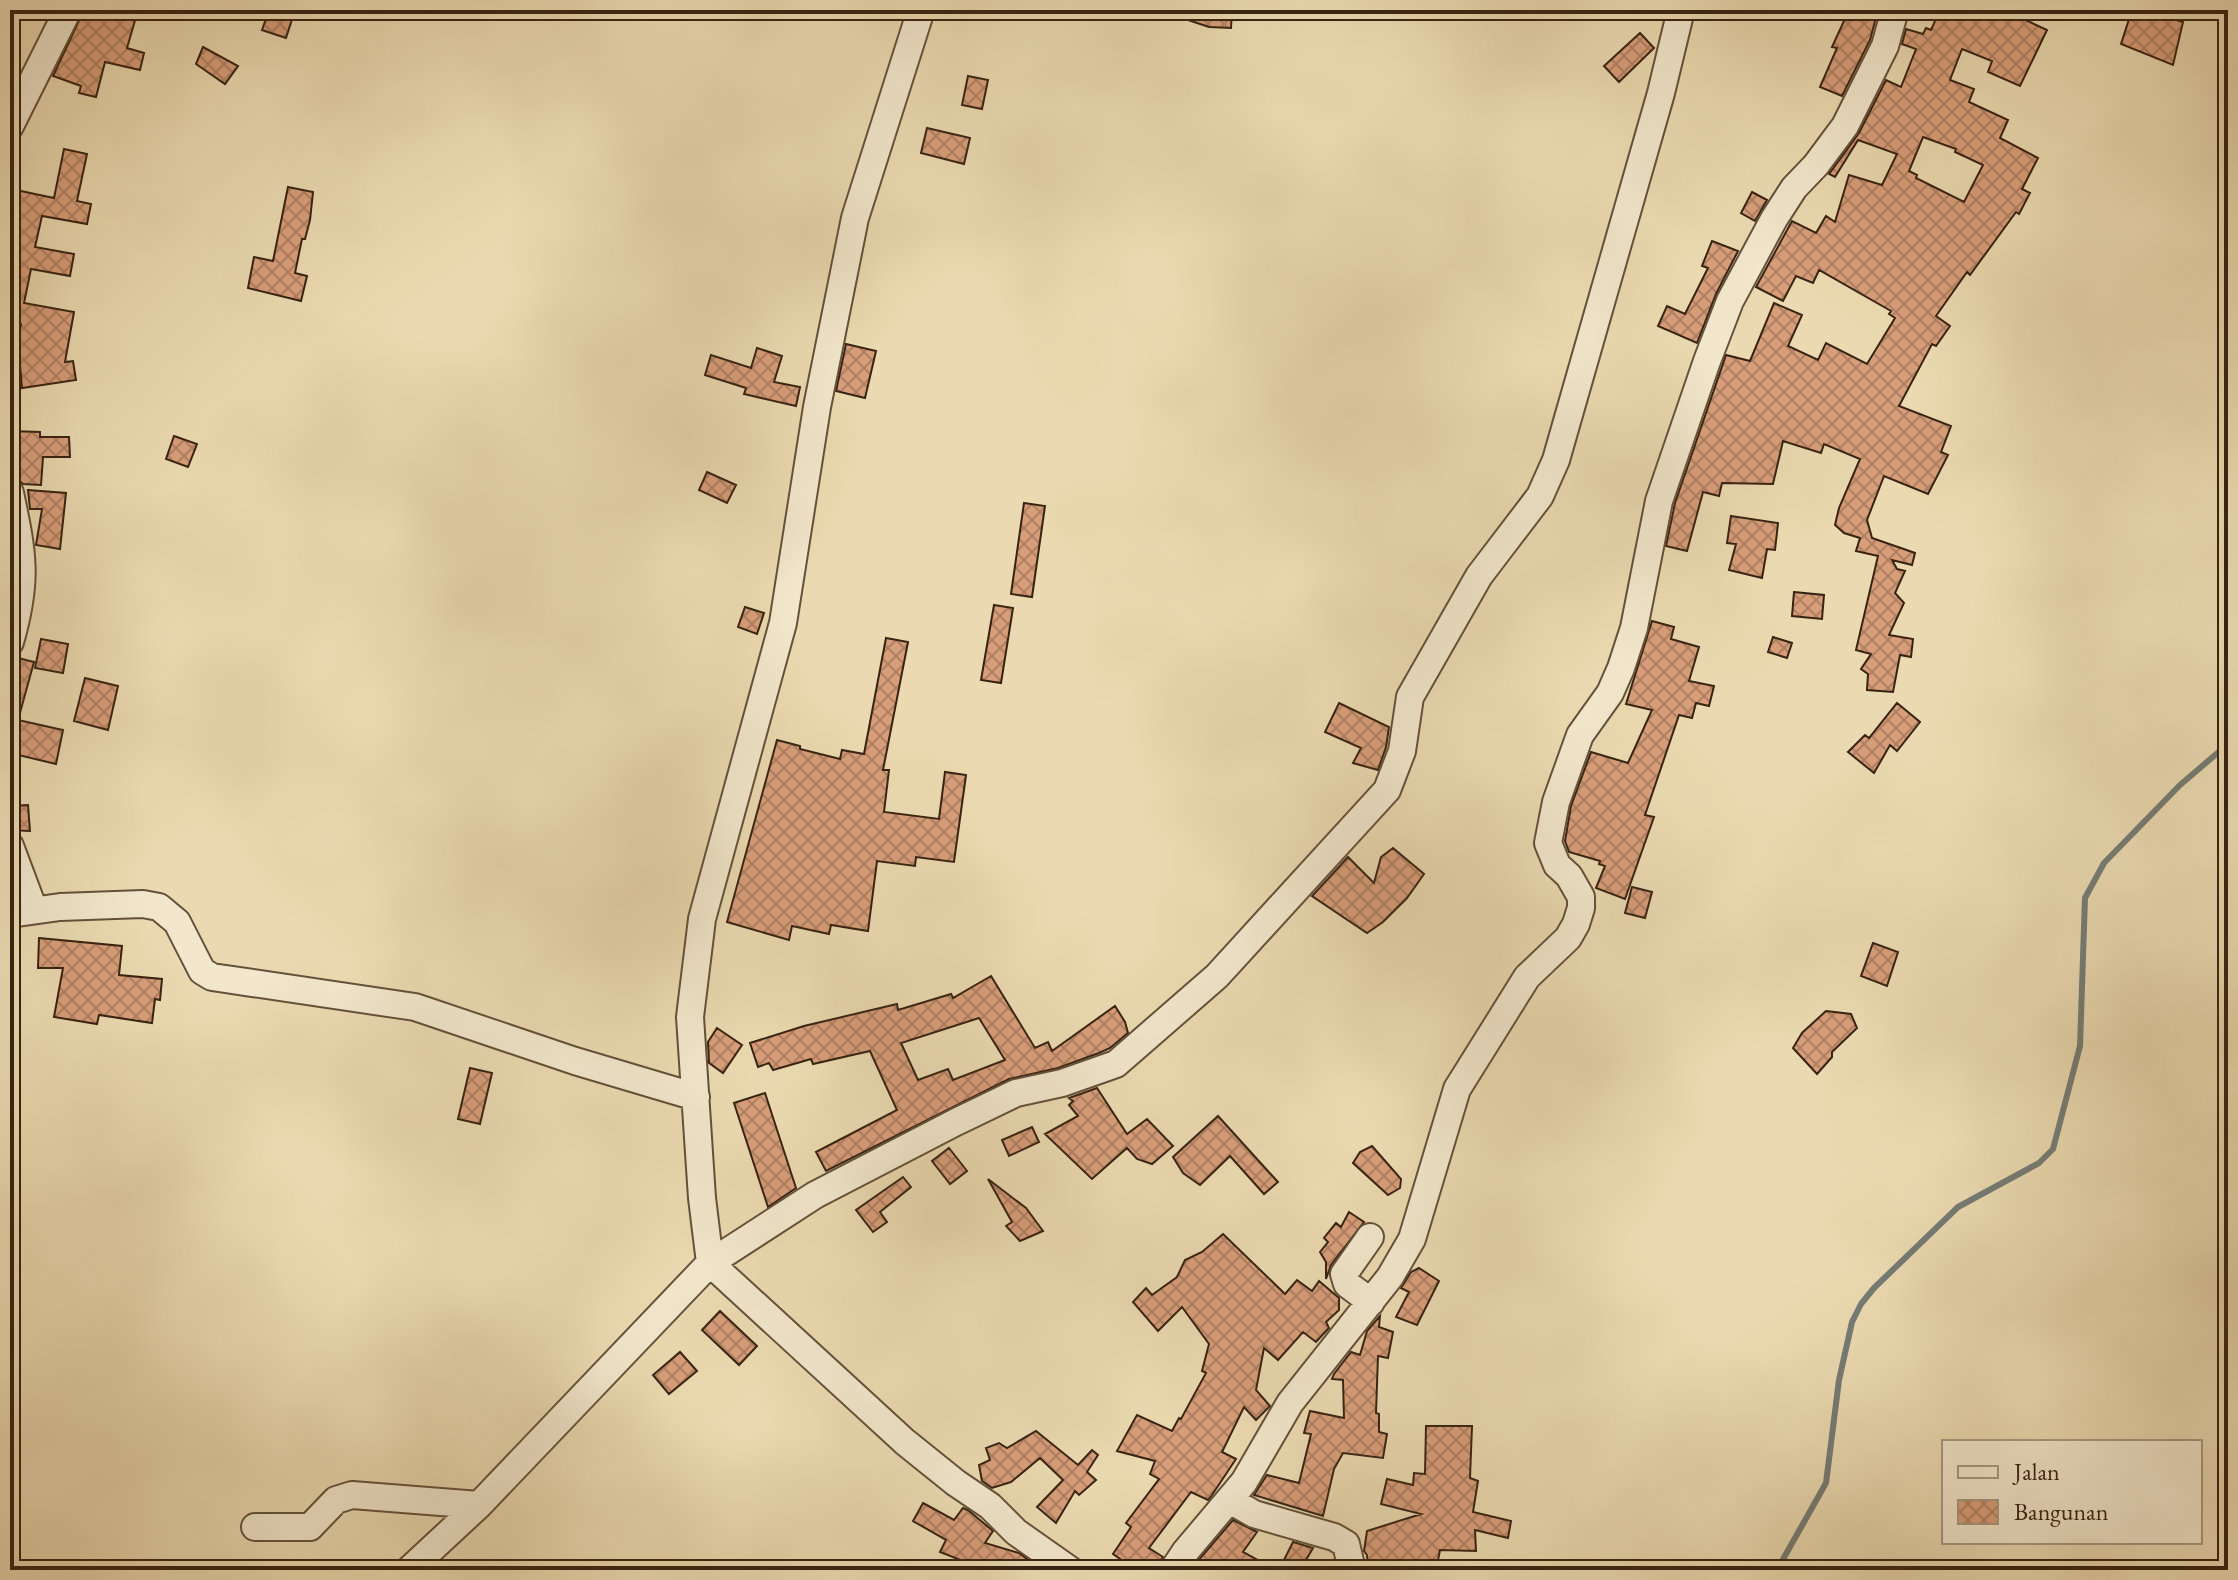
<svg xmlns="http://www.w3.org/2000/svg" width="2238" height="1580" font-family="'EB Garamond',serif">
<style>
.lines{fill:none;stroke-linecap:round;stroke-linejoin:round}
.stream{stroke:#757c76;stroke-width:6}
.building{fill:url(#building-cross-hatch);stroke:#372312;stroke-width:2;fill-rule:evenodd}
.minor-casing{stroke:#64513a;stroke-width:30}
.minor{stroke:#f2e7cc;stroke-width:26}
</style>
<defs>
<pattern id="building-cross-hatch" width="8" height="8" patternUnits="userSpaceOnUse" patternTransform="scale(2)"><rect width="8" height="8" fill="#d89e7a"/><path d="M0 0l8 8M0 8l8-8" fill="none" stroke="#b08063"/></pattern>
</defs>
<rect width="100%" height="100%" fill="#ebdab1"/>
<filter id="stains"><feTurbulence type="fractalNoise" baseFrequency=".0025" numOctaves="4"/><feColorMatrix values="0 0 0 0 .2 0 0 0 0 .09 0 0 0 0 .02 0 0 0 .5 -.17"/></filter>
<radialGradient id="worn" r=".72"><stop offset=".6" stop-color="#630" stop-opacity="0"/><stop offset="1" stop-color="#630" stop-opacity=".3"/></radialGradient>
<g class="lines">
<!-- stream -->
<path class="stream" d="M 1777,1570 L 1826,1483 L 1839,1380 L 1852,1322 L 1861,1304 L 1874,1288 L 1958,1207 L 2039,1163 L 2053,1149 L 2080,1046 L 2085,898 L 2104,863 L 2180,785 L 2228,744"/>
</g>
<!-- building -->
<path class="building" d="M 84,10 L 138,10 L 127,48 L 144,53 L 140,70 L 105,62 L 96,97 L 79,93 L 81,86 L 53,76 Z
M 269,10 L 295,10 L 286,38 L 262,30 Z
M 1167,10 L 1232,10 L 1231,28 L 1209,27 L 1167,13 Z
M 1849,10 L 1878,10 L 1870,40 L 1842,96 L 1820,87 L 1837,48 L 1832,47 Z
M 1959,10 L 2004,10 L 2047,30 L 2020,86 L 1988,72 L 1992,61 L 1962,49 L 1950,80 L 1974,89 L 1969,102 L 2008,120 L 2000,138 L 2038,158 L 2022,189 L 2030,193 L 2019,214 L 2016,212 L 1970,275 L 1967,272 L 1936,316 L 1950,326 L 1936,346 L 1932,344 L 1899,406 L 1951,426 L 1941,452 L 1948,455 L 1928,494 L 1884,476 L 1867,520 L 1872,538 L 1915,553 L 1912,565 L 1892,560 L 1897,569 L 1905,571 L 1895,593 L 1904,603 L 1889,635 L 1913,639 L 1911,657 L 1900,655 L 1893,692 L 1867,690 L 1868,674 L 1861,669 L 1871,654 L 1856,650 L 1878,556 L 1856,551 L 1860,538 L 1844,533 L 1835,525 L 1839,508 L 1860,459 L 1824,444 L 1821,453 L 1783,441 L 1773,484 L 1722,483 L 1719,496 L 1703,492 L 1687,551 L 1666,546 L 1675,503 L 1726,355 L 1750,361 L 1774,303 L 1802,315 L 1788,346 L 1818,360 L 1826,343 L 1867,364 L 1895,318 L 1889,314 L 1891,311 L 1819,270 L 1813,283 L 1796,276 L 1783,301 L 1756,287 L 1792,221 L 1816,233 L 1826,216 L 1835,222 L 1849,175 L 1882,185 L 1897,154 L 1858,140 L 1835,177 L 1829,174 L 1859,133 L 1886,80 L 1901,87 L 1916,49 L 1902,44 L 1906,29 L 1923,34 L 1926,28 L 1931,30 L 1939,12 L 1956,18 ZM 1923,137 L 1956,149 L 1955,152 L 1983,165 L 1964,202 L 1916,178 L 1917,175 L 1909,171 Z
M 2132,10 L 2143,10 L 2183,22 L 2173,65 L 2121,44 Z
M 1640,33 L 1654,48 L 1619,82 L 1604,66 Z
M 203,47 L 238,66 L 225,84 L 196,64 Z
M 968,76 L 988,80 L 982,109 L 962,105 Z
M 927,128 L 970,138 L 964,164 L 921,153 Z
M 64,149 L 87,154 L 77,201 L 91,204 L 87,224 L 42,216 L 35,247 L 74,254 L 70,276 L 31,269 L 24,303 L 74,312 L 65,362 L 73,361 L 76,380 L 22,388 L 19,353 L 15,353 L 21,324 L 19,323 L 17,332 L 10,331 L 10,219 L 16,190 L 54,198 Z
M 288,187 L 313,192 L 310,220 L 305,239 L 302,239 L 295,273 L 307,276 L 301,301 L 248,288 L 254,257 L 273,261 Z
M 1752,192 L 1767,200 L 1755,221 L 1741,213 Z
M 1712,241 L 1738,251 L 1716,294 L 1697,343 L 1658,326 L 1667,306 L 1685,314 L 1708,268 L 1702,266 Z
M 846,344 L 876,351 L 865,398 L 836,391 Z
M 757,348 L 782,356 L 774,382 L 800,387 L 796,406 L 744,394 L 746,388 L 705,375 L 711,355 L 751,368 Z
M 10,431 L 40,432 L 40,437 L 69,437 L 70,457 L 43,457 L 41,485 L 23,484 L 17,479 L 18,461 L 10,461 Z
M 174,436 L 197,444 L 188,467 L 166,459 Z
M 707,472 L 736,485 L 727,503 L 699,490 Z
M 28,490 L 66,493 L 60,549 L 36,545 L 42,509 L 30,509 Z
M 1024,503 L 1045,506 L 1032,597 L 1011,594 Z
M 1731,516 L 1778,523 L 1775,550 L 1767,549 L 1762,578 L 1729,570 L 1736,544 L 1727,543 Z
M 1794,592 L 1824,595 L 1822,619 L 1792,616 Z
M 994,605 L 1013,608 L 1001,683 L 981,680 Z
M 745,607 L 764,613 L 757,634 L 738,627 Z
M 1652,621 L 1674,627 L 1671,639 L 1699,647 L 1689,681 L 1714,686 L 1709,706 L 1696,703 L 1692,718 L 1679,715 L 1645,815 L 1654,817 L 1625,899 L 1596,888 L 1605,866 L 1599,864 L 1600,861 L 1569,852 L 1565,841 L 1571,806 L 1591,752 L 1628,763 L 1652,710 L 1626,704 Z
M 1773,637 L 1792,643 L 1787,658 L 1768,652 Z
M 886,638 L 908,642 L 883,770 L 889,770 L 884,812 L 939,819 L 945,772 L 966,775 L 954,862 L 916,857 L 915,866 L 877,861 L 868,931 L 831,925 L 829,934 L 792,926 L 789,940 L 727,922 L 777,740 L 800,746 L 800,749 L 840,759 L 842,750 L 864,754 Z
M 41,639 L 68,644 L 63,673 L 35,668 Z
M 14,657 L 34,662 L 18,720 L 63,730 L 56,764 L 10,753 L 10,671 Z
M 85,678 L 118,686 L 108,730 L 74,721 Z
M 1339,703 L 1389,727 L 1386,747 L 1378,770 L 1353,763 L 1361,748 L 1325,732 Z
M 1897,703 L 1920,722 L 1897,751 L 1890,745 L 1874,773 L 1848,752 L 1865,735 L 1869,738 Z
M 28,805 L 30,831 L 10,830 L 10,806 Z
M 1393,848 L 1424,874 L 1407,898 L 1383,922 L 1367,933 L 1312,896 L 1348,857 L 1374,883 L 1381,857 Z
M 1632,887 L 1652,892 L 1645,918 L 1625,913 Z
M 39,938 L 122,946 L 119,975 L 162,979 L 160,1000 L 155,999 L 152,1023 L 99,1015 L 97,1024 L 54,1017 L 63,968 L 38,968 Z
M 1873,943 L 1898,952 L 1887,986 L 1861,976 Z
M 991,976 L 1035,1048 L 1048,1042 L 1052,1051 L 1115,1006 L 1125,1022 L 1128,1033 L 1110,1048 L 1099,1053 L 1058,1068 L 1009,1079 L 826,1171 L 816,1152 L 897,1110 L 870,1051 L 813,1064 L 811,1059 L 773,1070 L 769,1063 L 758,1067 L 750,1043 L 804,1026 L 897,1004 L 898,1010 L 951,994 L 953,998 ZM 979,1018 L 1005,1060 L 953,1080 L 948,1069 L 918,1080 L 901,1043 Z
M 1826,1011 L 1851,1014 L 1857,1028 L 1832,1052 L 1832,1057 L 1817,1074 L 1793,1048 L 1802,1033 Z
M 717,1028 L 742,1045 L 723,1073 L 709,1063 L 708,1042 Z
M 470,1068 L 492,1073 L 480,1124 L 458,1119 Z
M 1097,1088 L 1127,1134 L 1147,1119 L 1173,1146 L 1152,1164 L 1137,1159 L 1127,1148 L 1092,1179 L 1045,1134 L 1078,1116 L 1069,1105 L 1073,1101 L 1069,1098 Z
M 765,1093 L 796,1188 L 768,1207 L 734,1103 Z
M 1218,1116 L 1278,1182 L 1264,1194 L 1230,1156 L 1200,1185 L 1183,1173 L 1173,1157 Z
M 1032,1127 L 1039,1142 L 1009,1156 L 1002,1140 Z
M 1372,1146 L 1401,1179 L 1400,1188 L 1388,1195 L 1353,1163 L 1360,1152 Z
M 949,1148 L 967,1171 L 950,1184 L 932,1161 Z
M 903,1177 L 911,1187 L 880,1212 L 887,1222 L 873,1232 L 856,1210 Z
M 988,1179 L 1026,1208 L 1043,1231 L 1020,1241 L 1006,1226 L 1012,1222 Z
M 1349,1212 L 1364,1222 L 1331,1265 L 1326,1279 L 1326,1262 L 1320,1252 L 1328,1242 L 1324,1238 L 1336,1223 L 1341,1227 Z
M 1223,1234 L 1285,1294 L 1297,1280 L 1312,1291 L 1319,1281 L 1339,1298 L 1339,1310 L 1326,1322 L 1329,1328 L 1316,1342 L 1303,1332 L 1278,1360 L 1264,1348 L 1256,1390 L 1270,1406 L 1256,1420 L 1244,1407 L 1222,1452 L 1236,1459 L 1212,1495 L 1208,1500 L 1191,1492 L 1149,1548 L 1163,1557 L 1157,1570 L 1136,1570 L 1113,1554 L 1131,1527 L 1126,1523 L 1159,1479 L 1150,1474 L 1155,1461 L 1117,1451 L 1137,1415 L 1172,1431 L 1179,1418 L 1181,1419 L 1206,1373 L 1202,1371 L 1209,1344 L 1182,1307 L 1158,1331 L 1133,1302 L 1146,1288 L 1152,1295 L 1177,1277 L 1185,1260 L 1202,1252 Z
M 1419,1268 L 1439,1281 L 1417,1325 L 1396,1317 L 1409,1292 L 1401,1288 L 1411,1272 Z
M 720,1311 L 757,1346 L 739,1365 L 702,1330 Z
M 1380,1316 L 1379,1327 L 1393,1332 L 1388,1358 L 1378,1356 L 1376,1413 L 1379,1414 L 1379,1432 L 1387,1434 L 1383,1458 L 1343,1453 L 1334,1469 L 1323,1516 L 1254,1495 L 1267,1475 L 1299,1483 L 1311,1434 L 1304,1433 L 1310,1411 L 1344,1418 L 1343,1380 L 1332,1379 L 1334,1374 L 1351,1352 L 1360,1355 L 1367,1331 Z
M 680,1352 L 697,1371 L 669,1394 L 653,1375 Z
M 1426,1426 L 1472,1426 L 1470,1478 L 1478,1481 L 1473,1512 L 1511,1521 L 1508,1538 L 1475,1530 L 1476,1551 L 1440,1550 L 1436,1570 L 1368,1570 L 1367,1555 L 1364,1551 L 1367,1531 L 1421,1514 L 1381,1504 L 1387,1479 L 1413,1485 L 1414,1473 L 1425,1474 Z
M 1036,1431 L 1078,1465 L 1092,1450 L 1098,1455 L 1087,1472 L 1096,1480 L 1079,1495 L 1075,1491 L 1056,1523 L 1037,1507 L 1063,1480 L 1040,1458 L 1011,1482 L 992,1488 L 982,1481 L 979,1465 L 990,1460 L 986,1448 L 999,1443 L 1007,1448 Z
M 923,1503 L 954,1520 L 963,1508 L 968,1510 L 993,1531 L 985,1543 L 1019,1553 L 1042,1570 L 986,1570 L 940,1552 L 946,1540 L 913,1521 Z
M 1233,1520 L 1257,1532 L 1243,1552 L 1276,1570 L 1208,1570 L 1197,1562 Z
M 1293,1542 L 1313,1548 L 1306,1560 L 1314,1570 L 1279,1570 Z"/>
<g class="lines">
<!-- minor casing -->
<g class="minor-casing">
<path id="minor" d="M 10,126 L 68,10
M 10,493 C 23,554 28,580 10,642
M 10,846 L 34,910
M 10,914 L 60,907 L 143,904 L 159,907 L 177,922 L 202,971 L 212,977 L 415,1007 L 575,1061 L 696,1097
M 1370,1237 L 1344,1274 L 1347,1284 L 1371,1302
M 1230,1500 L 1254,1514 L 1334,1537 L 1346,1544 L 1352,1570
M 255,1527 L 310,1527 L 336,1500 L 352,1495 L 479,1505
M 409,1570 L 479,1505 L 710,1263 L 702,1198 L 690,1017 L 702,919 L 783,623 L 817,407 L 855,218 L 921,10
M 1070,1570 L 1016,1532 L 990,1506 L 956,1483 L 905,1442 L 710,1263 L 815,1195 L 956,1122 L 1016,1093 L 1062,1083 L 1116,1064 L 1217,976 L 1387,790 L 1402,751 L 1410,697 L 1479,576 L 1540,496 L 1556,460 L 1661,93 L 1681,10
M 1173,1570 L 1185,1552 L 1244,1482 L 1290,1403 L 1390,1277 L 1412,1239 L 1457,1089 L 1527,977 L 1568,938 L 1576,924 L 1581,908 L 1581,897 L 1569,876 L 1557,865 L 1548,843 L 1556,802 L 1580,735 L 1610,693 L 1621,668 L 1634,628 L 1659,501 L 1707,361 L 1730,301 L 1774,219 L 1794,188 L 1816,165 L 1845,126 L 1885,46 L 1895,10"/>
</g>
<!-- minor -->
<use href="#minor" class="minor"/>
</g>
<!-- margin -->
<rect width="2238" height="1580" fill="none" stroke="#ebdab1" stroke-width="40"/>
<rect x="12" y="12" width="2214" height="1556" fill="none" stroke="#372312" stroke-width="4"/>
<rect x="20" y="20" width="2198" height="1540" fill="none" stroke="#372312" stroke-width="2"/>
<!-- legend -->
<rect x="1942" y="1440" width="260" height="104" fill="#f2e7cc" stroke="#a79982" stroke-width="2"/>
<rect x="1958" y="1466" width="40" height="12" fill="#f2e7cc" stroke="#a79982" stroke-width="2"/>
<text x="2014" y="1480" font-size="24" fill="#372312">Jalan</text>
<rect x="1958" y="1500" width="40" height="24" fill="url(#building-cross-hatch)" stroke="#a79982" stroke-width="2"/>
<text x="2014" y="1520" font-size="24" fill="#372312">Bangunan</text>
<rect width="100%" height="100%" filter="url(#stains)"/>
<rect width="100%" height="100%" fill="url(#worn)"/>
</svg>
